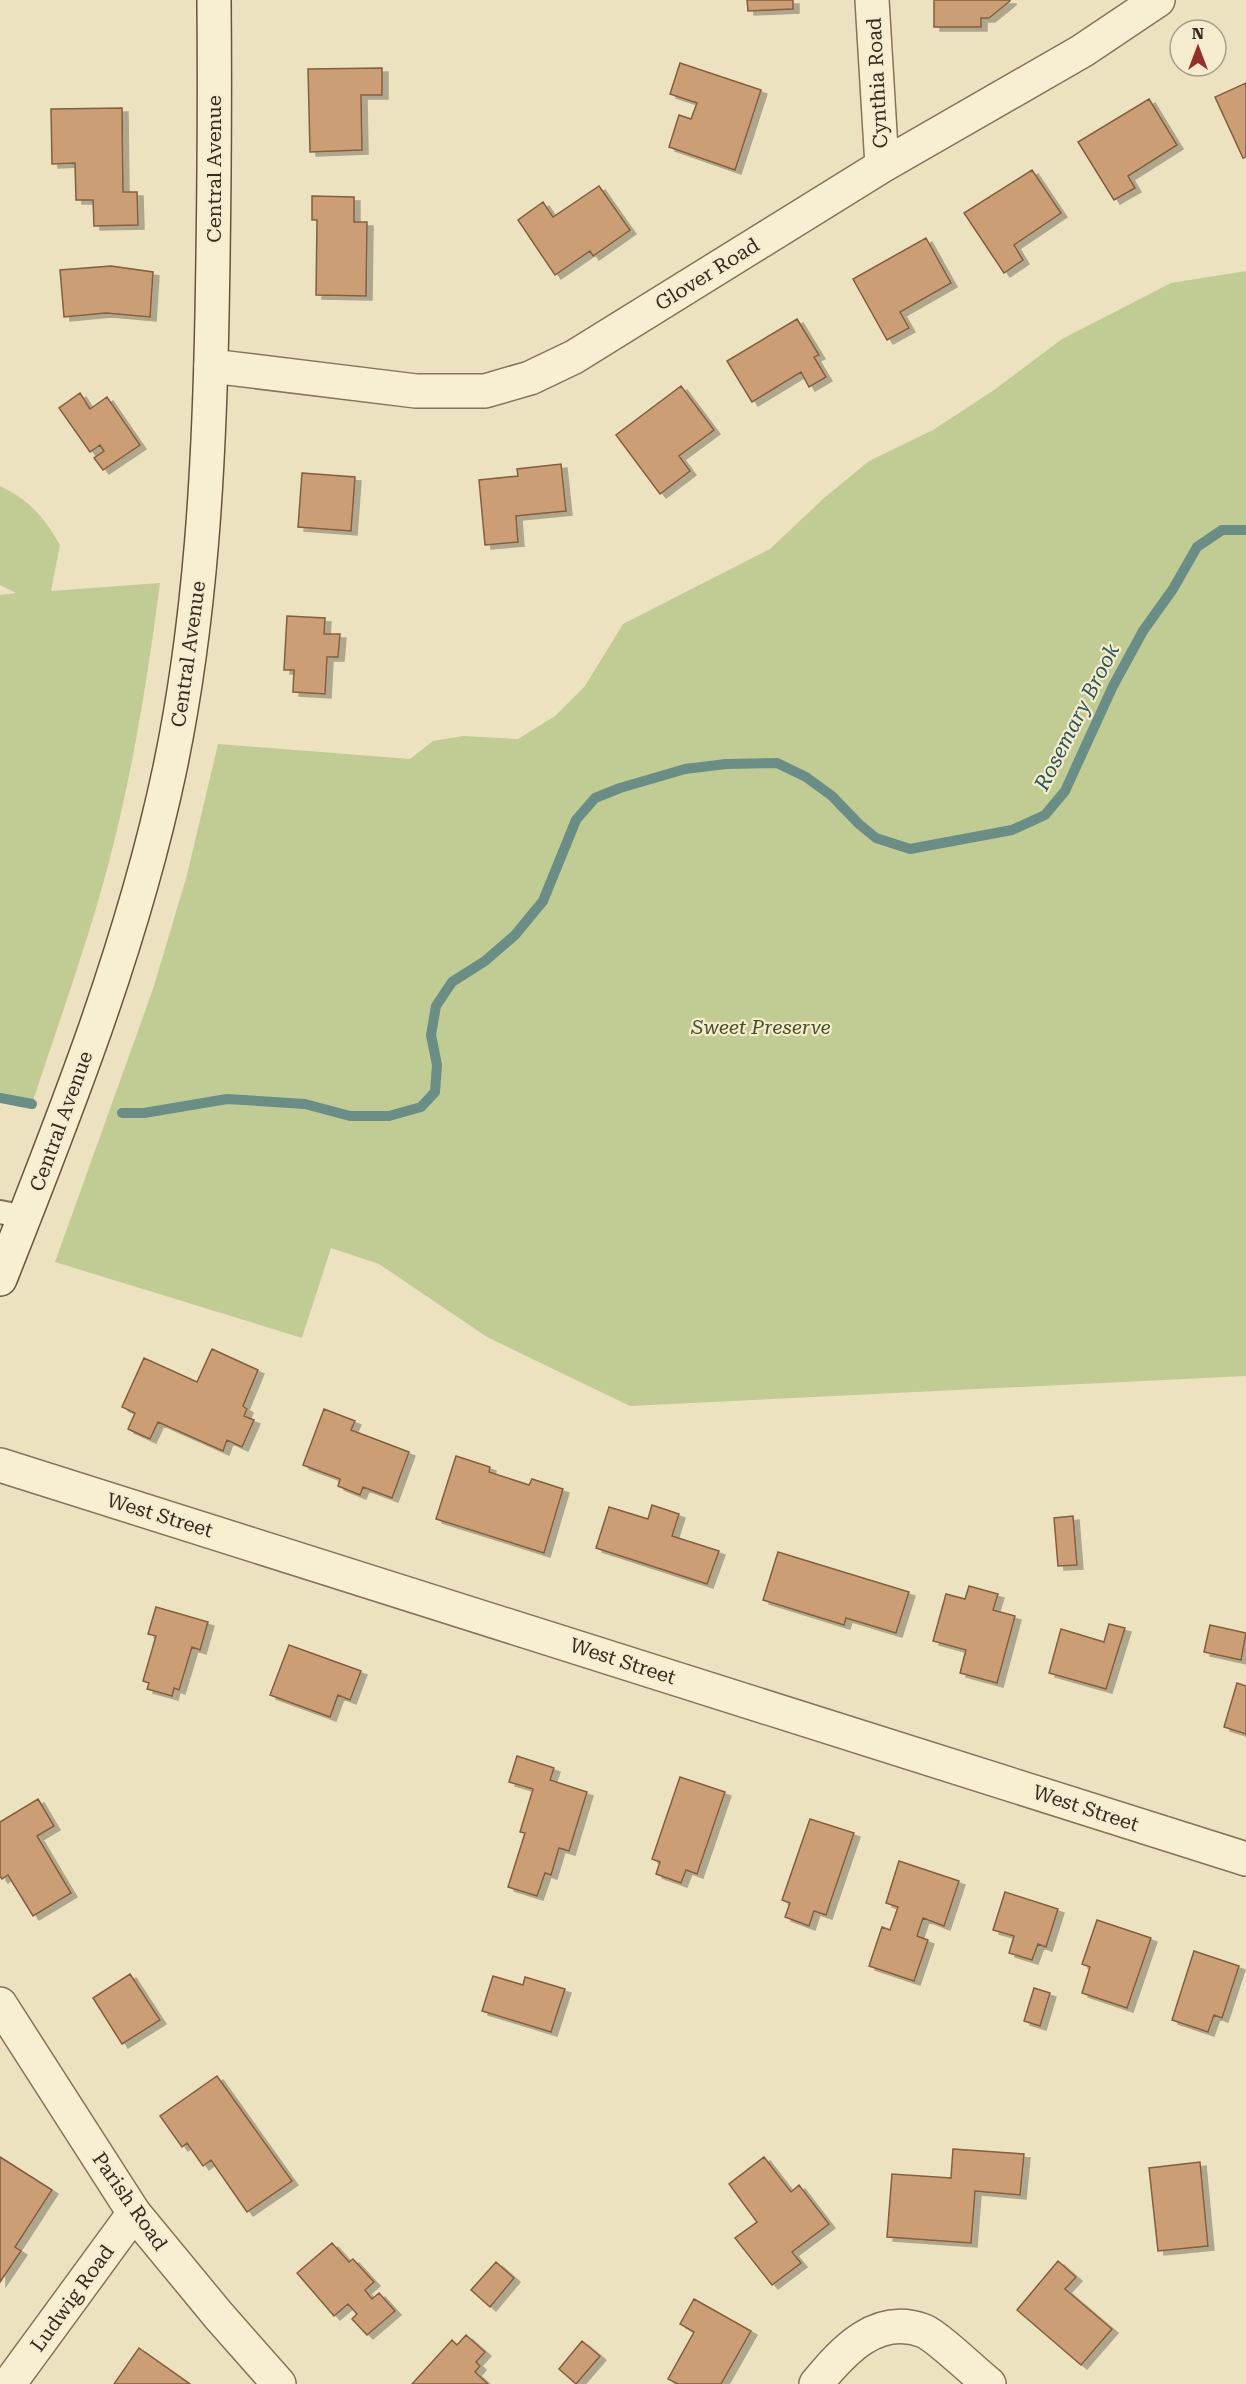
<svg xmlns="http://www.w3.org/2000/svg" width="1246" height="2384" font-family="'Roboto Serif',serif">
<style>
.green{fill:#c1cb94}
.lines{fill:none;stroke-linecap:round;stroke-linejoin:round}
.stream{stroke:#6a8d86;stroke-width:10}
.building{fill:#cb9e76;stroke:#845e3e;stroke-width:1.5;filter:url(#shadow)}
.service-casing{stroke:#867358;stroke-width:26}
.minor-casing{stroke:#867358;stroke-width:36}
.tertiary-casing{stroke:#867358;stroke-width:36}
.secondary-casing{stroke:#67543c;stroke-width:36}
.service{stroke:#f8efd3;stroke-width:22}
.minor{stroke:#f8efd3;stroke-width:33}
.tertiary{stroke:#f8efd3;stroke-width:33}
.secondary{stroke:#f8efd3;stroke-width:33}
.labels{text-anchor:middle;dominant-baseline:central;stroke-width:4.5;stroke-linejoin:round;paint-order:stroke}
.street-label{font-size:20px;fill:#352a1d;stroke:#f5eccf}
.park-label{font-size:20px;font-style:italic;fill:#435223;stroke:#f5eccf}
.water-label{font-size:21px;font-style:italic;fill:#2c5555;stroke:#f5eccf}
</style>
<defs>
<filter id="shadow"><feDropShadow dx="6" dy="4" stdDeviation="0" flood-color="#0004"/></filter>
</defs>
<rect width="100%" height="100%" fill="#ede2c0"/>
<!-- green -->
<path class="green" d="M 1246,271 L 1246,1376 L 630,1406 L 487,1337 L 379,1264 L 331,1248 L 302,1338 L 55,1262 L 153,989 L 187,875 L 218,744 L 410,759 L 433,741 L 463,736 L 518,739 L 555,716 L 585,686 L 623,624 L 770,549 L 824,498 L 869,461 L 933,430 L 994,390 L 1062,339 L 1171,283 Z
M 0,486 C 29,500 44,517 60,545 L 51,591 L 160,583 C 149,668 136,751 116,834 C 94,926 61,1015 32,1104 L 0,1098 L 0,595 L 16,593 L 0,585 Z"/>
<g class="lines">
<!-- stream -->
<path class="stream" d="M 0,1098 L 32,1104
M 122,1113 L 144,1113 L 227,1099 L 305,1104 L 350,1116 L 389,1116 L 421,1107 L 435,1092 L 437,1065 L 431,1035 L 436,1006 L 452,982 L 485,961 L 515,935 L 543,901 L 576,820 L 595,798 L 620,788 L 685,769 L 726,764 L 777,763 L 806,777 L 832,796 L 859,824 L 876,838 L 910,849 L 1012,830 L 1045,815 L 1065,791 L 1113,686 L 1143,631 L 1173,589 L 1197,547 L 1222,530 L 1246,530"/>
</g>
<!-- building -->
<path class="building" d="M 747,0 L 793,0 L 793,9 L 748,11 Z
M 934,0 L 1010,0 L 1010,1 L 989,18 L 981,18 L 981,27 L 934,27 Z
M 680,63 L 761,90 L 735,170 L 669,147 L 679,115 L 691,119 L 697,103 L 670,94 Z
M 382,68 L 382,95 L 361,95 L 362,150 L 310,152 L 308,69 Z
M 1246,83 L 1246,157 L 1243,158 L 1215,97 Z
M 1149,99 L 1177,145 L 1128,176 L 1135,188 L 1114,200 L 1078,142 Z
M 122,108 L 123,192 L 137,192 L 138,225 L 94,226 L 93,200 L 76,200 L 75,163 L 52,164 L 51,109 Z
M 1032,170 L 1061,213 L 1014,245 L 1023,260 L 1004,273 L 964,213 Z
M 599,186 L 630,230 L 593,256 L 590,251 L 555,275 L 518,220 L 543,202 L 553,217 Z
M 312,196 L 354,197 L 354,222 L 367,222 L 366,296 L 316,295 L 317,220 L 312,220 Z
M 926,238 L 951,283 L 900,312 L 909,328 L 887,340 L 853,279 Z
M 111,266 L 153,272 L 150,317 L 106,313 L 64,317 L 60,270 Z
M 797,319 L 819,355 L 814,357 L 826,377 L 809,387 L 801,372 L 752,402 L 727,361 Z
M 681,386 L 714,430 L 679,456 L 690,471 L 660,494 L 616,435 Z
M 80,393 L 90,409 L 107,397 L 140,445 L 103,470 L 94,458 L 104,451 L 100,445 L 90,452 L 59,408 Z
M 561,464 L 566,511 L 516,516 L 518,542 L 485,545 L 479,480 L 518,476 L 517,469 Z
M 302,473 L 355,477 L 351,531 L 298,527 Z
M 287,616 L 325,618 L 324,634 L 340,634 L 338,657 L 327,657 L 325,694 L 293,692 L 294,670 L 284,670 Z
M 212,1349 L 258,1370 L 243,1406 L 247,1409 L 244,1416 L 254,1420 L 242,1447 L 227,1440 L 223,1451 L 158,1422 L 150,1439 L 128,1429 L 135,1413 L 122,1407 L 144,1358 L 197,1382 Z
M 324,1409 L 355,1421 L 351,1430 L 409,1452 L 392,1498 L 363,1487 L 360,1495 L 338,1486 L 340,1479 L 303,1465 Z
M 456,1456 L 490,1467 L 489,1472 L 529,1485 L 532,1479 L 563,1489 L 544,1553 L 436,1519 Z
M 652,1505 L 679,1514 L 672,1536 L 719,1551 L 707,1584 L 596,1548 L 609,1507 L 648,1519 Z
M 1073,1516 L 1077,1565 L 1058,1566 L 1054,1518 Z
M 778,1552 L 909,1592 L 896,1633 L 846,1618 L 844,1625 L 763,1600 Z
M 969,1586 L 998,1594 L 993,1610 L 1015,1616 L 997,1683 L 960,1673 L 966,1650 L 933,1641 L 946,1594 L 965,1599 Z
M 156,1607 L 208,1622 L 200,1650 L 192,1647 L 179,1690 L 174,1688 L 172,1696 L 147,1689 L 149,1683 L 143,1681 L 156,1636 L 148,1634 Z
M 1109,1624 L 1125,1628 L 1106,1689 L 1049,1673 L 1061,1629 L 1104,1642 Z
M 1210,1625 L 1246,1633 L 1241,1660 L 1204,1652 Z
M 289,1645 L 361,1671 L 350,1700 L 338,1695 L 330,1717 L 270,1695 Z
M 1237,1683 L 1246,1686 L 1246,1734 L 1224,1727 Z
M 517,1756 L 554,1768 L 550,1780 L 587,1792 L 569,1851 L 559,1848 L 551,1875 L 545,1873 L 537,1896 L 508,1887 L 525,1833 L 520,1832 L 533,1789 L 509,1782 Z
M 680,1777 L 725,1792 L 697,1874 L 686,1870 L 681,1883 L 656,1874 L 660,1862 L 652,1859 Z
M 38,1799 L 54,1826 L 37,1836 L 71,1893 L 33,1916 L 8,1875 L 2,1879 L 0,1876 L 0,1822 Z
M 810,1819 L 854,1833 L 826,1915 L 814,1911 L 809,1926 L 785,1917 L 790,1903 L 782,1900 Z
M 899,1861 L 959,1881 L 944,1926 L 923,1918 L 917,1936 L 928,1940 L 914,1981 L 869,1966 L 882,1927 L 890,1930 L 898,1907 L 886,1903 Z
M 1005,1892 L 1058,1909 L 1046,1947 L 1038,1944 L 1032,1960 L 1009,1953 L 1014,1936 L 993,1930 Z
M 1097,1920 L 1151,1938 L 1127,2008 L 1082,1993 L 1090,1967 L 1082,1964 Z
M 1194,1951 L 1239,1966 L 1222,2018 L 1214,2015 L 1208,2032 L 1172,2020 Z
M 130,1974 L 160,2020 L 122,2044 L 93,1998 Z
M 493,1976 L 523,1985 L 525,1977 L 565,1989 L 551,2032 L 482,2011 Z
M 1034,1988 L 1050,1993 L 1040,2026 L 1024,2021 Z
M 217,2076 L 292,2181 L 247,2212 L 211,2160 L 203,2166 L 187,2143 L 182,2147 L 160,2116 Z
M 953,2149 L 1024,2154 L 1020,2195 L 975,2191 L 971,2243 L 887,2237 L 892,2174 L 951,2178 Z
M 0,2157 L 52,2190 L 15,2247 L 21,2251 L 0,2282 Z
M 764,2157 L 791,2192 L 799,2185 L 829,2224 L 792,2252 L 801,2263 L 772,2285 L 735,2238 L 757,2222 L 729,2184 Z
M 1200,2162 L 1208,2246 L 1158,2251 L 1149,2168 Z
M 332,2243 L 349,2262 L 353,2259 L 374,2282 L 365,2290 L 372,2299 L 379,2293 L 395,2311 L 367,2335 L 352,2319 L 357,2314 L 348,2304 L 334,2316 L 297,2273 Z
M 1058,2261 L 1076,2277 L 1065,2289 L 1112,2329 L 1081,2365 L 1017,2310 Z
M 496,2262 L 514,2278 L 490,2307 L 471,2290 Z
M 694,2299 L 751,2331 L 721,2384 L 678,2384 L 668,2379 L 694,2332 L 680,2324 Z
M 466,2335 L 485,2352 L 476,2362 L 480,2366 L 475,2372 L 488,2384 L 412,2384 L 452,2340 L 457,2345 Z
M 582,2341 L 600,2356 L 576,2384 L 559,2369 Z
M 139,2348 L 190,2384 L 114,2384 Z"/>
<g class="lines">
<!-- service casing -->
<g class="service-casing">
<path id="service" d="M 0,1212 L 25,1217"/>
</g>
<!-- minor casing -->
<g class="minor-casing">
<path id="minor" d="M 872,0 L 882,166
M 211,366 L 416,391 L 485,391 L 530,378 L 574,357 L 882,166 L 1082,51 L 1158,0
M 9,2384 L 134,2213
M 816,2384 C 843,2351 877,2313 924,2331 C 938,2337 975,2373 989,2384"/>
</g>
<!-- tertiary casing -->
<g class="tertiary-casing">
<path id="tertiary" d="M 0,1465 L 1246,1859
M 0,2004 L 134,2213 L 219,2316 L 279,2384"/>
</g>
<!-- secondary casing -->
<g class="secondary-casing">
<path id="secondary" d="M 0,1279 C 66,1112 133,944 170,768 C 201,619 209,468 212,316 C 214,211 215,105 214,0"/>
</g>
<!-- service -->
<use href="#service" class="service"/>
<!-- minor -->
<use href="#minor" class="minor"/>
<!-- tertiary -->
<use href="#tertiary" class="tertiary"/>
<!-- secondary -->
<use href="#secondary" class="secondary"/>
</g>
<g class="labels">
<!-- street labels -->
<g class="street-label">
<text transform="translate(877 83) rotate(-93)">Cynthia Road</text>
<text transform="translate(214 169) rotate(-90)">Central Avenue</text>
<text transform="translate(707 274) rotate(-32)">Glover Road</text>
<text transform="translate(188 654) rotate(-82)">Central Avenue</text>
<text transform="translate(61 1121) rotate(-70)">Central Avenue</text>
<text transform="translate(160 1515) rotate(17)">West Street</text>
<text transform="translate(623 1661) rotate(18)">West Street</text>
<text transform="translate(1086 1808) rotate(18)">West Street</text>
<text transform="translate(130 2201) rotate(55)">Parish Road</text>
<text transform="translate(72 2298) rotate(-54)">Ludwig Road</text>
</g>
<!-- park labels -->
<g class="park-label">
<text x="761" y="1027">Sweet Preserve</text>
</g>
<!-- water labels -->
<g class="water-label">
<text transform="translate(1077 717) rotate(-63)">Rosemary Brook</text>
</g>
</g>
<!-- north arrow -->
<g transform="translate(1198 48)"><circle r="28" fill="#f5eccf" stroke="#a89e88" stroke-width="1.5"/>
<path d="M0-4.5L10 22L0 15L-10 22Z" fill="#942f29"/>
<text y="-9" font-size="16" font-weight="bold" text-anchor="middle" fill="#352a1d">N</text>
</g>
</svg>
